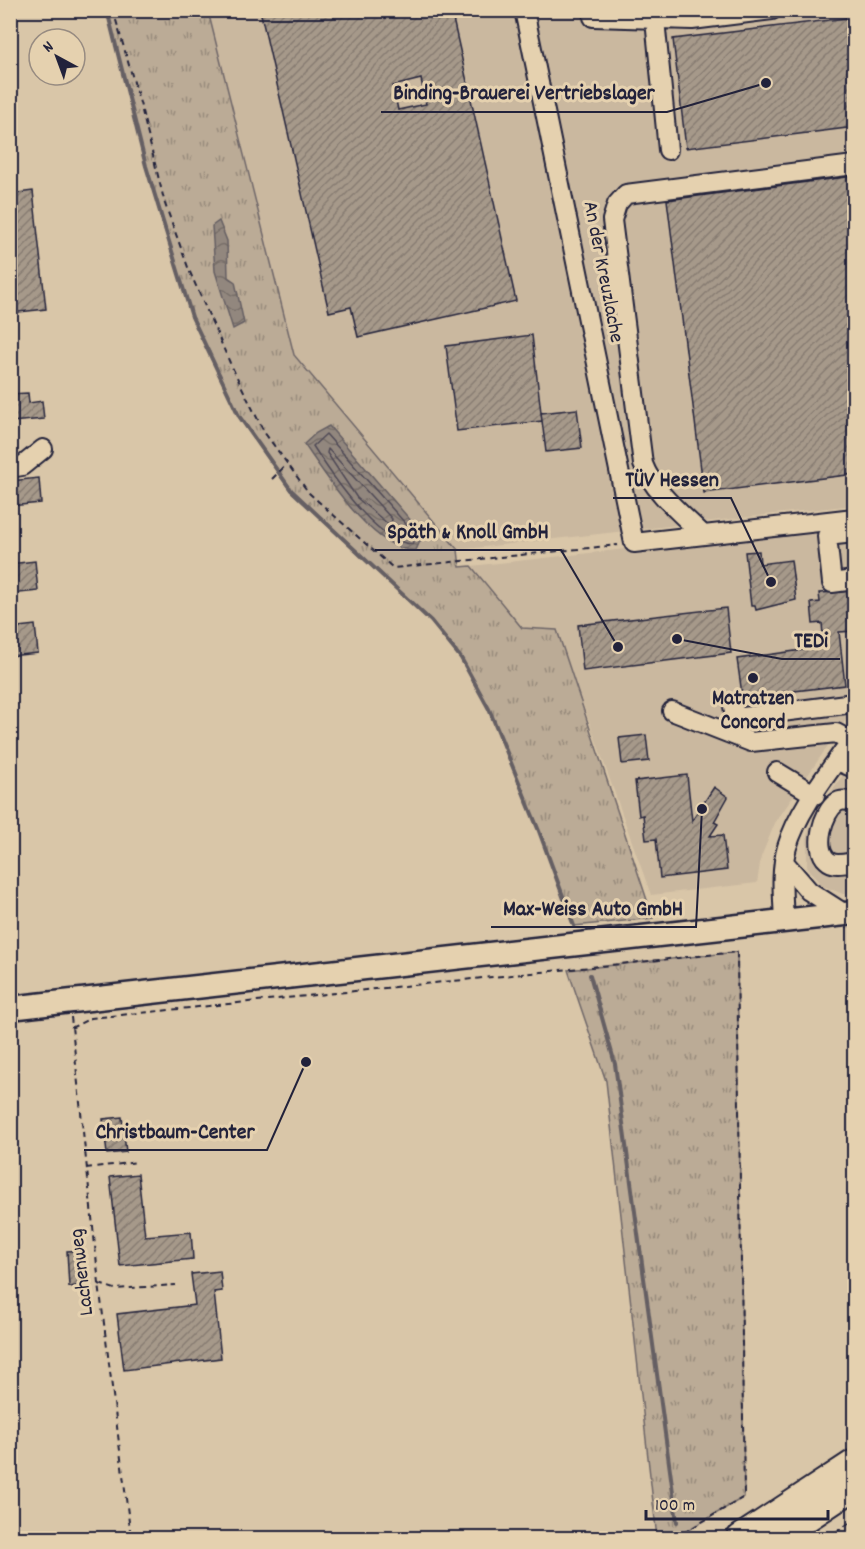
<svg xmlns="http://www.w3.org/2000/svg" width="865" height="1549" font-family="Dekko,sans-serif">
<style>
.built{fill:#cab89f}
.grass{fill:url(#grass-tufts);stroke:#6e6668;stroke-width:1.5}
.water{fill:url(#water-waves);stroke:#655f63;stroke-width:1.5}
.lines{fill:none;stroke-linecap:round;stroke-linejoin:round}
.shore{stroke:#4f4a56;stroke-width:1.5}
.stream{stroke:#655f63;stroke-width:4}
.building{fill:url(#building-hatch);stroke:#22223b;stroke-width:1.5;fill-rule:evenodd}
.minor-casing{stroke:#22223b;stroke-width:22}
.major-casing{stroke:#22223b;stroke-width:27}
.highway-casing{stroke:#22223b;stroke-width:30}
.path{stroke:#22223b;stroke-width:2;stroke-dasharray:6 4.5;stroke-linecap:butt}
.minor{stroke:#e5d1af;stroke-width:18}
.major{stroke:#e5d1af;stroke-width:22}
.highway{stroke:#e5d1af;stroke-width:26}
.poi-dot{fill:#22223b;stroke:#e5d1af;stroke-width:2}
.labels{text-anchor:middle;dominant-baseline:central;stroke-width:6;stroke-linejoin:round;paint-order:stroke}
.street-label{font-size:21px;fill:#22223b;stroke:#e5d1af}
.poi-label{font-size:21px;font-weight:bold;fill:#22223b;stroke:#e5d1af}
.leader{fill:none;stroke:#22223b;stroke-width:2}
.callout-dot{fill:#22223b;stroke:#e5d1af;stroke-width:2}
.callout-label{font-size:22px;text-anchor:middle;font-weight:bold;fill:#22223b;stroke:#e5d1af;stroke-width:6;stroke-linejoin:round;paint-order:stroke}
</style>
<defs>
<pattern id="grass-tufts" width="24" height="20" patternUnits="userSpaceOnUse" patternTransform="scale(1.5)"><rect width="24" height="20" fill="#bbab96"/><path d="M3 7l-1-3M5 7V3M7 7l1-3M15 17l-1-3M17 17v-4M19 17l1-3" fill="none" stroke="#988b7c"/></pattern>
<pattern id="water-waves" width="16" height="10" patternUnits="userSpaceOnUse" patternTransform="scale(1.5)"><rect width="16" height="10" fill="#92877e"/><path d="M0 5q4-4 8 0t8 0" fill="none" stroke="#776e68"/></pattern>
<pattern id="building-hatch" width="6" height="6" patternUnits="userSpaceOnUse" patternTransform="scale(1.5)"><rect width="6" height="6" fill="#a6998a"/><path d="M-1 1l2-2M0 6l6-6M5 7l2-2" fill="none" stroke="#877c72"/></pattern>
</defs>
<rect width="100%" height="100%" fill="#d9c6a8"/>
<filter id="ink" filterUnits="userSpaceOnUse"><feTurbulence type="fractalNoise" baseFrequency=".0167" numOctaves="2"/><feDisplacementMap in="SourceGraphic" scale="12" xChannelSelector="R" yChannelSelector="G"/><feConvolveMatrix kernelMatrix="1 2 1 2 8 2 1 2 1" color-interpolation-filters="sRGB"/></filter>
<g filter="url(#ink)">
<!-- built -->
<path class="built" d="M 208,11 L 854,11 L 854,505 L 458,550 L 294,355 Z
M 854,524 L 854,708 L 775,823 L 761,857 L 757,883 L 651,895 L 557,631 L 522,628 L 471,566 Z
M 854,760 L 854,893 L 843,894 L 821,885 L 807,866 L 807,835 L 814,815 Z"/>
<!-- grass -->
<path class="grass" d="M 107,11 L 208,11 L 294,355 L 458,550 L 460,567 L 471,566 L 522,628 L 557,630 L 653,918 L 574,926 L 539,831 L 489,709 L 461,658 L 431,621 L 291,490 L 239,416 L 192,317 L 146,166 Z
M 737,952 L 744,1497 L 675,1538 L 657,1538 L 606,1081 L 568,970 Z"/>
<!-- water -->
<path class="water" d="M 219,221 L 227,241 L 228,277 L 235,282 L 244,323 L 233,329 L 215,271 L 212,226 Z
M 329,426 L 419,530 L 421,539 L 416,550 C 375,554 325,474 304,444 L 316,433 Z"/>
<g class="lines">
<!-- shore -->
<path class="shore" d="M 326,434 L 413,532 L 415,538 L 412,544 C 377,543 331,474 313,446 Z
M 328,449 L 392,519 L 391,524 L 388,524 L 357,498 L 327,453 Z"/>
<!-- stream -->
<path class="stream" d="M 107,10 L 146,166 L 192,317 L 239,416 L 291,490 L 431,621 L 461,658 L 489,709 L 539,831 L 574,926
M 590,975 L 615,1064 L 677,1522"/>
</g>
<!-- building -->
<path class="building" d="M 260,10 L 451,10 L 516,301 L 358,337 L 351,307 L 329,312 ZM 421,79 L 426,104 L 398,110 L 393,86 Z
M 855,17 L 855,127 L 686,148 L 673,39 Z
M 855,176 L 855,474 L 704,493 L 667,200 Z
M 33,191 L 46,309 L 10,313 L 10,194 Z
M 532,335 L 542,421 L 457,431 L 446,346 Z
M 28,393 L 29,403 L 42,401 L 44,419 L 11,422 L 10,394 Z
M 577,409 L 582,448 L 546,452 L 541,413 Z
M 39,478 L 41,503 L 10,506 L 10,481 Z
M 759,551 L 760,564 L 791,560 L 796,600 L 756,610 L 755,606 L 751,606 L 745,552 Z
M 35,561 L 38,591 L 10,594 L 10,564 Z
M 855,591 L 855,631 L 839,632 L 845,685 L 769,694 L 769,697 L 743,701 L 737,659 L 824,647 L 822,623 L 813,624 L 811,603 L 820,602 L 819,593 Z
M 726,608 L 731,653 L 583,671 L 578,625 Z
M 35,625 L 38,653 L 10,656 L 10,628 Z
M 646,735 L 649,761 L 622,764 L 619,738 Z
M 687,775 L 692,821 L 714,787 L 728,797 L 714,822 L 718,824 L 710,836 L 723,835 L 727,870 L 660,878 L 656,839 L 646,840 L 643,815 L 639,816 L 635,781 Z
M 122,1117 L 126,1152 L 107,1154 L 103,1119 Z
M 138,1174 L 145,1236 L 191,1232 L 193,1259 L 120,1266 L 110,1177 Z
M 84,1250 L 87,1285 L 69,1287 L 67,1251 Z
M 220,1271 L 222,1291 L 214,1292 L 221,1358 L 124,1370 L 117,1314 L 195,1305 L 191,1274 Z"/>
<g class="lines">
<!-- minor casing -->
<g class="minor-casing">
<path id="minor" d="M 524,10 L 634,543 L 854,518
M 654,10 L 668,150
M 593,17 L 692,20 L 772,10
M 10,468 L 22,466 L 43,449
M 854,533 L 827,536 L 832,583 L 854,580
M 703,535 C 682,514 654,493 643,464 L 612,220 L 617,204 L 626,194 L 854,165
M 733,706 L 735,718 L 854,703
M 672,711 L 751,742 L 836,733 L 851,741
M 837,761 L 854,768
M 777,772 L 815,795
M 854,802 C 849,801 841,799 836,803 C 823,812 813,848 827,860 C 834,867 846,863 854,862
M 784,862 L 809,891 L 845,914
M 784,921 C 783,897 780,871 787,847 C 799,807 831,770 854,736"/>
</g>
<!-- major casing -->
<g class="major-casing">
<path id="major" d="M 10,1008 L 854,913"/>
</g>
<!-- highway casing -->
<g class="highway-casing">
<path id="highway" d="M 740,1538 L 854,1463
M 777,1538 L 854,1487"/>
</g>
<!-- path -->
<path class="path" d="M 113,10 L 140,103 L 165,204 L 189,270 L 230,363 L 264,432 L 309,493 L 393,568 L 618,545
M 272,479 L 286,465
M 71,1017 L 99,1284 L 131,1538
M 71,1028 L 91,1018 L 737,952 L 744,1497 L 675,1538
M 86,1168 L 138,1162
M 99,1284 L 115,1289 L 176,1285
M 827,1538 L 854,1520"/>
<!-- minor -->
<use href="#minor" class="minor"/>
<!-- major -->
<use href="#major" class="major"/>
<!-- highway -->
<use href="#highway" class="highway"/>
</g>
</g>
<!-- markers -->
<circle class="poi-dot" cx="753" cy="678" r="6"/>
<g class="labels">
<!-- street labels -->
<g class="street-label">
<text transform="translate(602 272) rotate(79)">An der Kreuzlache</text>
<text transform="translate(83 1272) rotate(-97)">Lachenweg</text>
</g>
<!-- poi labels -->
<g class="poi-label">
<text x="753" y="700">Matratzen<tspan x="753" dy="24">Concord</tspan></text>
</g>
</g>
<!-- callouts -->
<path class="leader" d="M766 83L667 112H381M771 582L731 498H613M618 647L561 550H375M677 639L782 659H840M702 809L696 927H491M306 1062L267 1150H84"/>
<g class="callout-dot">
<circle cx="766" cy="83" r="6"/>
<circle cx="771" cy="582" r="6"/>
<circle cx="618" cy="647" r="6"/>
<circle cx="677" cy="639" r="6"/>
<circle cx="702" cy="809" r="6"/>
<circle cx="306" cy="1062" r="6"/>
</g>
<g class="callout-label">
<text x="524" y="99">Binding-Brauerei Vertriebslager</text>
<text x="672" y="486">TÜV Hessen</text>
<text x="468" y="538">Späth &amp; Knoll GmbH</text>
<text x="811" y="647">TEDi</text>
<text x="593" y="915">Max-Weiss Auto GmbH</text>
<text x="175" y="1138">Christbaum-Center</text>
</g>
<!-- margin -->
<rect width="865" height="1549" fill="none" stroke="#e5d1af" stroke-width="36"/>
<rect x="18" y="18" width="829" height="1513" fill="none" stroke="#22223b" stroke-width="2" filter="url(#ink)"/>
<!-- north arrow -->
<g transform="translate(57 57) rotate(319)"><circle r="28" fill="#e5d1af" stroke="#978b81" stroke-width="1.5"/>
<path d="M0-4.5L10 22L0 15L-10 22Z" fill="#22223b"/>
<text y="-9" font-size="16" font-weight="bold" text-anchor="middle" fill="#22223b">N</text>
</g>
<!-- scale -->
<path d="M646 1510v9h182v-9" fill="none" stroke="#22223b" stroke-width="3"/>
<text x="655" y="1510" font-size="18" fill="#22223b" stroke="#e5d1af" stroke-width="4.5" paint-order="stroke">100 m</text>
</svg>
